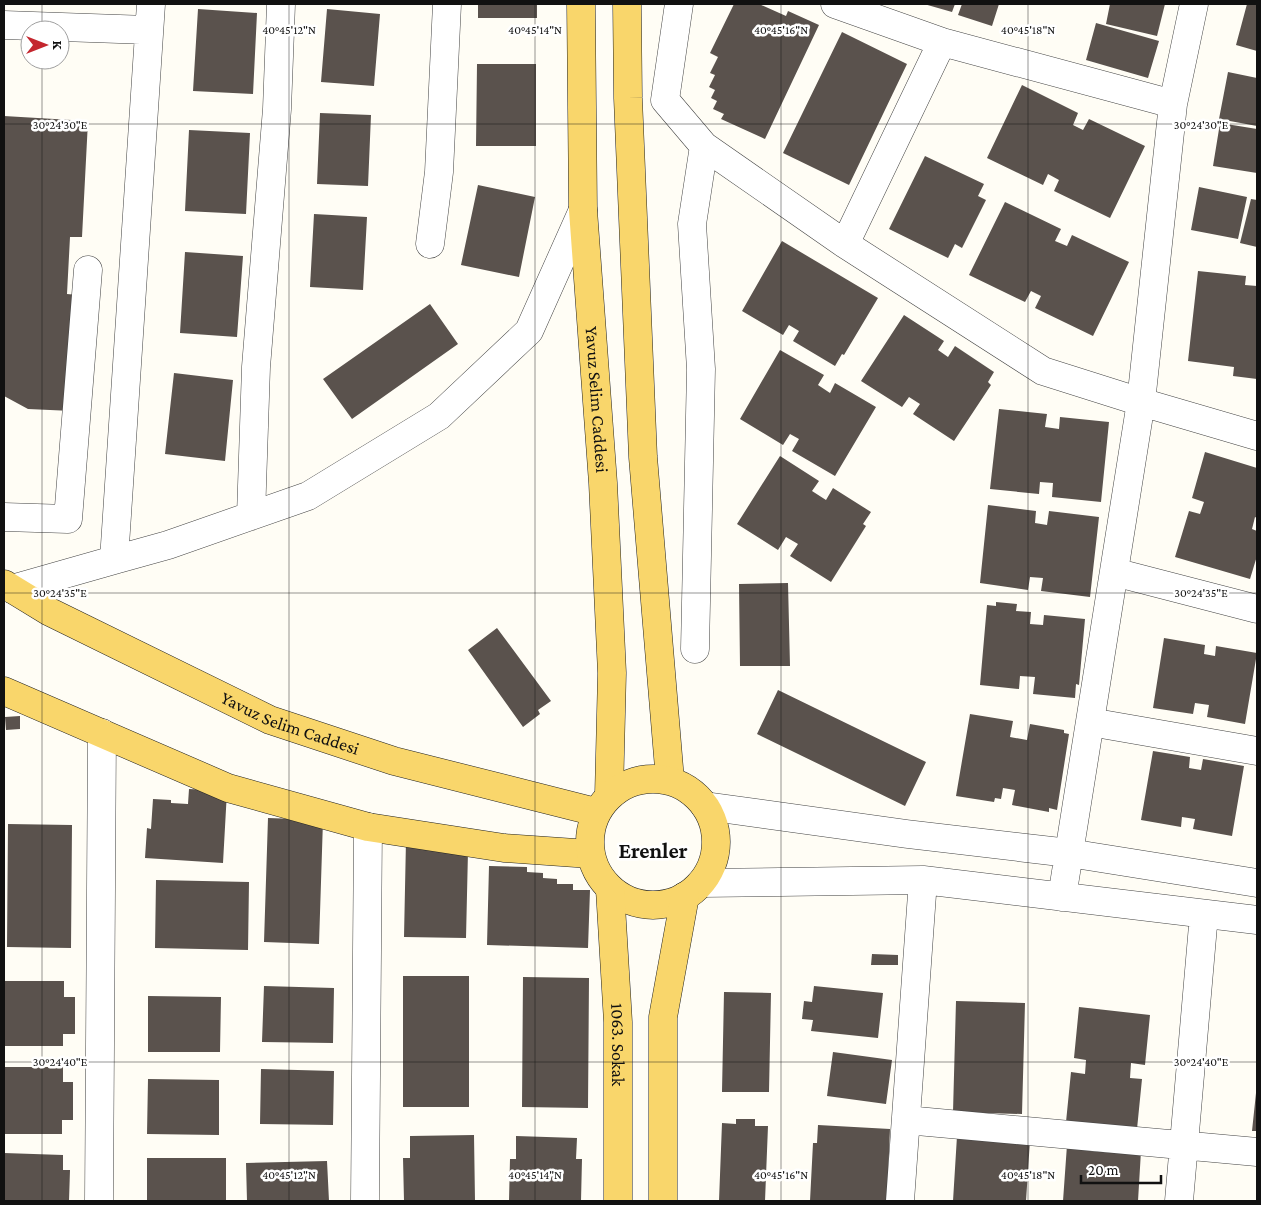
<svg xmlns="http://www.w3.org/2000/svg" width="1261" height="1205" font-family="'Crimson Pro',serif">
<style>
.building{fill:#5a524d}
.lines{fill:none;stroke-linecap:round;stroke-linejoin:round}
.minor-casing{stroke:#444;stroke-width:29}
.major-casing{stroke:#222;stroke-width:29}
.minor{stroke:#fff;stroke-width:28}
.major{stroke:#f9d66b;stroke-width:28}
.ticks{fill:none;stroke:#111;stroke-width:1;stroke-opacity:0.45}
.labels{text-anchor:middle;dominant-baseline:central;stroke-width:5;stroke-linejoin:round;paint-order:stroke}
.street-label{font-size:18px;fill:#111;stroke:#fff}
.district-label{font-size:22px;font-weight:bold;fill:#111;stroke:#fff}
.ticks-label{font-size:12px;text-anchor:middle;fill:#111;stroke:#fff;stroke-width:5;stroke-linejoin:round;paint-order:stroke}
</style>
<rect width="100%" height="100%" fill="#fffdf5"/>
<!-- building -->
<path class="building" d="M 478,4 L 537,4 L 537,18 L 478,18 Z
M 734,4 L 759,4 L 786,16 L 788,11 L 819,25 L 765,139 L 721,119 L 724,114 L 713,109 L 717,101 L 711,98 L 715,90 L 709,87 L 715,75 L 710,73 L 718,57 L 710,53 Z
M 924,4 L 955,4 L 952,12 Z
M 962,4 L 999,4 L 992,26 L 958,15 Z
M 1110,4 L 1165,4 L 1157,36 L 1106,24 Z
M 1247,4 L 1257,4 L 1257,51 L 1236,45 Z
M 198,9 L 257,13 L 253,94 L 193,91 Z
M 327,9 L 380,14 L 374,86 L 321,82 Z
M 1096,23 L 1159,41 L 1148,78 L 1086,60 Z
M 842,32 L 907,64 L 849,185 L 783,153 Z
M 477,64 L 536,64 L 536,146 L 476,146 Z
M 1228,72 L 1257,78 L 1257,126 L 1219,119 Z
M 1022,85 L 1078,113 L 1073,125 L 1083,130 L 1089,119 L 1145,146 L 1110,218 L 1054,191 L 1059,180 L 1048,174 L 1043,185 L 987,158 Z
M 320,113 L 371,115 L 368,186 L 317,184 Z
M 4,116 L 88,121 L 82,237 L 70,237 L 67,294 L 78,295 L 72,411 L 28,409 L 4,396 Z
M 1220,123 L 1257,129 L 1257,173 L 1213,166 Z
M 189,130 L 250,133 L 246,214 L 185,211 Z
M 925,156 L 984,184 L 978,196 L 986,200 L 962,248 L 955,244 L 948,258 L 889,229 Z
M 478,185 L 535,197 L 519,277 L 461,265 Z
M 1199,187 L 1247,197 L 1238,239 L 1191,230 Z
M 1251,199 L 1257,200 L 1257,247 L 1240,243 Z
M 1005,202 L 1061,229 L 1055,241 L 1067,246 L 1072,235 L 1129,262 L 1093,336 L 1035,308 L 1041,296 L 1031,291 L 1025,302 L 969,275 Z
M 314,214 L 367,217 L 363,290 L 310,287 Z
M 782,241 L 878,298 L 844,355 L 842,354 L 835,366 L 793,341 L 799,331 L 789,325 L 783,335 L 742,311 Z
M 185,252 L 243,256 L 237,337 L 180,333 Z
M 1198,271 L 1246,276 L 1245,285 L 1257,286 L 1257,379 L 1233,376 L 1234,367 L 1188,361 Z
M 430,304 L 458,344 L 352,419 L 323,379 Z
M 904,315 L 944,341 L 938,350 L 948,357 L 955,346 L 994,372 L 988,382 L 991,385 L 954,441 L 913,414 L 920,404 L 909,397 L 902,407 L 861,381 Z
M 780,350 L 824,375 L 818,385 L 830,393 L 835,383 L 876,407 L 835,476 L 792,451 L 799,439 L 790,434 L 783,445 L 740,419 Z
M 174,373 L 233,380 L 225,461 L 165,454 Z
M 999,409 L 1047,414 L 1045,427 L 1059,429 L 1060,417 L 1109,422 L 1101,502 L 1052,497 L 1053,483 L 1040,482 L 1039,494 L 990,489 Z
M 1205,452 L 1257,468 L 1257,518 L 1255,517 L 1252,529 L 1257,531 L 1257,556 L 1250,579 L 1175,557 L 1189,511 L 1200,514 L 1204,502 L 1192,498 Z
M 780,456 L 819,481 L 812,491 L 826,500 L 833,488 L 871,512 L 863,524 L 866,526 L 831,582 L 790,556 L 798,544 L 786,537 L 778,550 L 737,524 Z
M 988,505 L 1036,511 L 1035,523 L 1047,525 L 1049,511 L 1099,517 L 1090,597 L 1041,591 L 1043,578 L 1030,577 L 1028,590 L 980,583 Z
M 788,583 L 790,666 L 740,666 L 739,584 Z
M 996,602 L 1017,604 L 1016,611 L 1031,612 L 1030,624 L 1043,625 L 1044,615 L 1085,619 L 1079,685 L 1076,684 L 1075,698 L 1033,694 L 1035,677 L 1020,676 L 1019,689 L 980,685 L 987,605 L 996,606 Z
M 497,628 L 551,701 L 538,710 L 540,714 L 523,727 L 468,650 Z
M 1164,638 L 1205,645 L 1204,654 L 1215,656 L 1216,646 L 1257,653 L 1245,724 L 1207,717 L 1209,705 L 1195,703 L 1193,714 L 1153,708 Z
M 778,690 L 926,762 L 905,806 L 757,734 Z
M 970,714 L 1013,721 L 1010,737 L 1027,740 L 1030,724 L 1064,730 L 1064,733 L 1069,734 L 1057,810 L 1049,808 L 1049,812 L 1012,805 L 1015,790 L 1003,788 L 1001,799 L 995,798 L 994,802 L 956,796 Z
M 20,716 L 20,729 L 6,730 L 5,717 Z
M 1153,751 L 1190,757 L 1189,768 L 1201,770 L 1203,759 L 1244,766 L 1232,836 L 1193,829 L 1195,819 L 1182,817 L 1181,827 L 1141,820 Z
M 189,789 L 227,791 L 223,863 L 145,858 L 147,828 L 151,829 L 153,799 L 171,800 L 171,803 L 188,804 Z
M 268,818 L 323,820 L 319,944 L 264,942 Z
M 8,824 L 72,825 L 71,948 L 7,947 Z
M 406,840 L 468,851 L 466,938 L 404,937 Z
M 489,866 L 527,867 L 527,872 L 543,873 L 543,878 L 557,879 L 557,884 L 573,884 L 573,890 L 590,890 L 588,948 L 487,945 Z
M 156,880 L 249,882 L 248,950 L 155,948 Z
M 872,954 L 898,955 L 898,965 L 871,965 Z
M 403,976 L 469,976 L 469,1107 L 403,1107 Z
M 523,977 L 589,978 L 588,1108 L 522,1107 Z
M 4,981 L 64,981 L 64,997 L 75,997 L 75,1034 L 63,1034 L 63,1046 L 4,1046 Z
M 264,986 L 334,988 L 333,1043 L 262,1042 Z
M 814,986 L 883,993 L 878,1038 L 811,1031 L 813,1020 L 802,1019 L 804,1001 L 812,1002 Z
M 724,992 L 771,993 L 769,1092 L 722,1092 Z
M 148,996 L 221,997 L 220,1052 L 148,1052 Z
M 956,1001 L 1025,1003 L 1022,1114 L 953,1112 Z
M 1079,1007 L 1150,1015 L 1145,1065 L 1131,1063 L 1130,1078 L 1142,1079 L 1137,1129 L 1066,1122 L 1071,1072 L 1085,1074 L 1086,1060 L 1074,1058 Z
M 833,1052 L 892,1060 L 886,1104 L 827,1096 Z
M 4,1067 L 63,1067 L 63,1082 L 73,1082 L 73,1120 L 62,1120 L 62,1134 L 4,1134 Z
M 261,1069 L 334,1071 L 333,1125 L 260,1124 Z
M 148,1079 L 219,1080 L 219,1135 L 147,1134 Z
M 1256,1093 L 1257,1093 L 1257,1131 L 1252,1131 Z
M 736,1119 L 755,1119 L 755,1126 L 768,1126 L 765,1201 L 719,1201 L 722,1123 L 736,1124 Z
M 818,1125 L 890,1129 L 887,1201 L 810,1201 L 813,1143 L 817,1143 Z
M 474,1135 L 475,1201 L 404,1201 L 403,1158 L 410,1158 L 410,1136 Z
M 516,1136 L 577,1138 L 576,1159 L 582,1159 L 581,1201 L 509,1201 L 510,1159 L 516,1159 Z
M 957,1136 L 1030,1140 L 1026,1201 L 953,1201 Z
M 1067,1145 L 1090,1147 L 1090,1151 L 1115,1153 L 1115,1150 L 1141,1151 L 1138,1201 L 1063,1201 Z
M 4,1153 L 63,1155 L 63,1170 L 70,1170 L 69,1201 L 4,1201 Z
M 147,1158 L 226,1158 L 226,1201 L 147,1201 Z
M 327,1161 L 329,1201 L 247,1201 L 246,1163 Z"/>
<g class="lines">
<!-- minor casing -->
<g class="minor-casing">
<path id="minor" d="M 151,4 L 114,560 L 168,545 L 308,496 L 439,416 L 529,331 L 583,210
M 679,4 L 665,100 L 704,146 L 845,244 L 1043,371 L 1141,402 L 1257,436
M 835,4 L 942,42 L 1173,104
M 4,25 L 148,30
M 430,244 L 439,172 L 447,4
M 845,244 L 942,42
M 251,516 L 256,367 L 277,109 L 281,4
M 4,517 L 68,519 L 88,270
M 1114,572 L 1257,609
M 12,589 L 114,560
M 695,649 L 701,369 L 692,224 L 704,146
M 1090,722 L 1257,751
M 705,806 L 907,834 L 1069,853 L 1257,883
M 701,883 L 923,880 L 1257,920
M 1062,897 L 1141,402 L 1173,104 L 1194,4
M 906,1120 L 1257,1152
M 99,1201 L 102,733
M 365,1201 L 368,827
M 900,1201 L 923,880
M 1179,1201 L 1204,914"/>
</g>
<!-- major casing -->
<g class="major-casing">
<g id="major">
<path id="s1" d="M 581,4 L 583,210 L 603,483 L 612,673 L 609,795"/>
<path d="M 627,4 L 628,98 L 643,457 L 670,780"/>
<path id="s2" d="M 4,584 L 50,612 L 270,720 L 394,761 L 596,812"/>
<path d="M 4,691 L 228,788 L 368,827 L 504,848 L 590,854"/>
<circle cx="653" cy="842" r="63"/>
<path id="s3" d="M 610,889 L 618,1022 L 618,1201"/>
<path d="M 663,1201 L 663,1017 L 685,896"/>
</g>
</g>
<!-- minor -->
<use href="#minor" class="minor"/>
<!-- major -->
<use href="#major" class="major"/>
</g>
<!-- ticks -->
<path class="ticks" d="M 42,4 L 42,30M 289,4 L 289,1201M 535,4 L 535,1201M 781,4 L 781,1201M 1028,4 L 1028,1201M 42,60 L 42,1201M 4,124 L 1257,124M 4,593 L 1257,593M 4,1062 L 1257,1062"/>
<g class="labels">
<!-- street labels -->
<g class="street-label">
<text stroke="none"><textPath href="#s1" startOffset="396">Yavuz Selim Caddesi</textPath></text>
<text stroke="none"><textPath href="#s2" startOffset="319">Yavuz Selim Caddesi</textPath></text>
<text stroke="none"><textPath href="#s3" startOffset="156">1063. Sokak</textPath></text>
</g>
<!-- district labels -->
<g class="district-label">
<text x="653" y="850">Erenler</text>
</g>
</g>
<g class="ticks-label">
<text x="289" y="34">40°45'12"N</text>
<text x="535" y="34">40°45'14"N</text>
<text x="781" y="34">40°45'16"N</text>
<text x="1028" y="34">40°45'18"N</text>
<text x="1201" y="129">30°24'30"E</text>
<text x="60" y="129">30°24'30"E</text>
<text x="1201" y="597">30°24'35"E</text>
<text x="60" y="597">30°24'35"E</text>
<text x="1201" y="1066">30°24'40"E</text>
<text x="60" y="1066">30°24'40"E</text>
<text x="289" y="1179">40°45'12"N</text>
<text x="535" y="1179">40°45'14"N</text>
<text x="781" y="1179">40°45'16"N</text>
<text x="1028" y="1179">40°45'18"N</text>
</g>
<!-- border -->
<rect width="1261" height="1205" fill="none" stroke="#111111" stroke-width="10"/>
<!-- north arrow -->
<g transform="translate(45 45) rotate(90)"><circle r="24" fill="#ffffff" stroke="#a0a0a0"/>
<path d="M0-4L9 19L0 12L-9 19Z" fill="#c4262e"/>
<text y="-8" font-size="14" font-weight="bold" text-anchor="middle" fill="#111111">K</text>
</g>
<!-- scale -->
<path d="M1081 1175v8h80v-8" fill="none" stroke="#111111" stroke-width="2.5"/>
<text x="1088" y="1175" font-size="15" fill="#111111" stroke="#ffffff" stroke-width="4" paint-order="stroke">20 m</text>
</svg>
